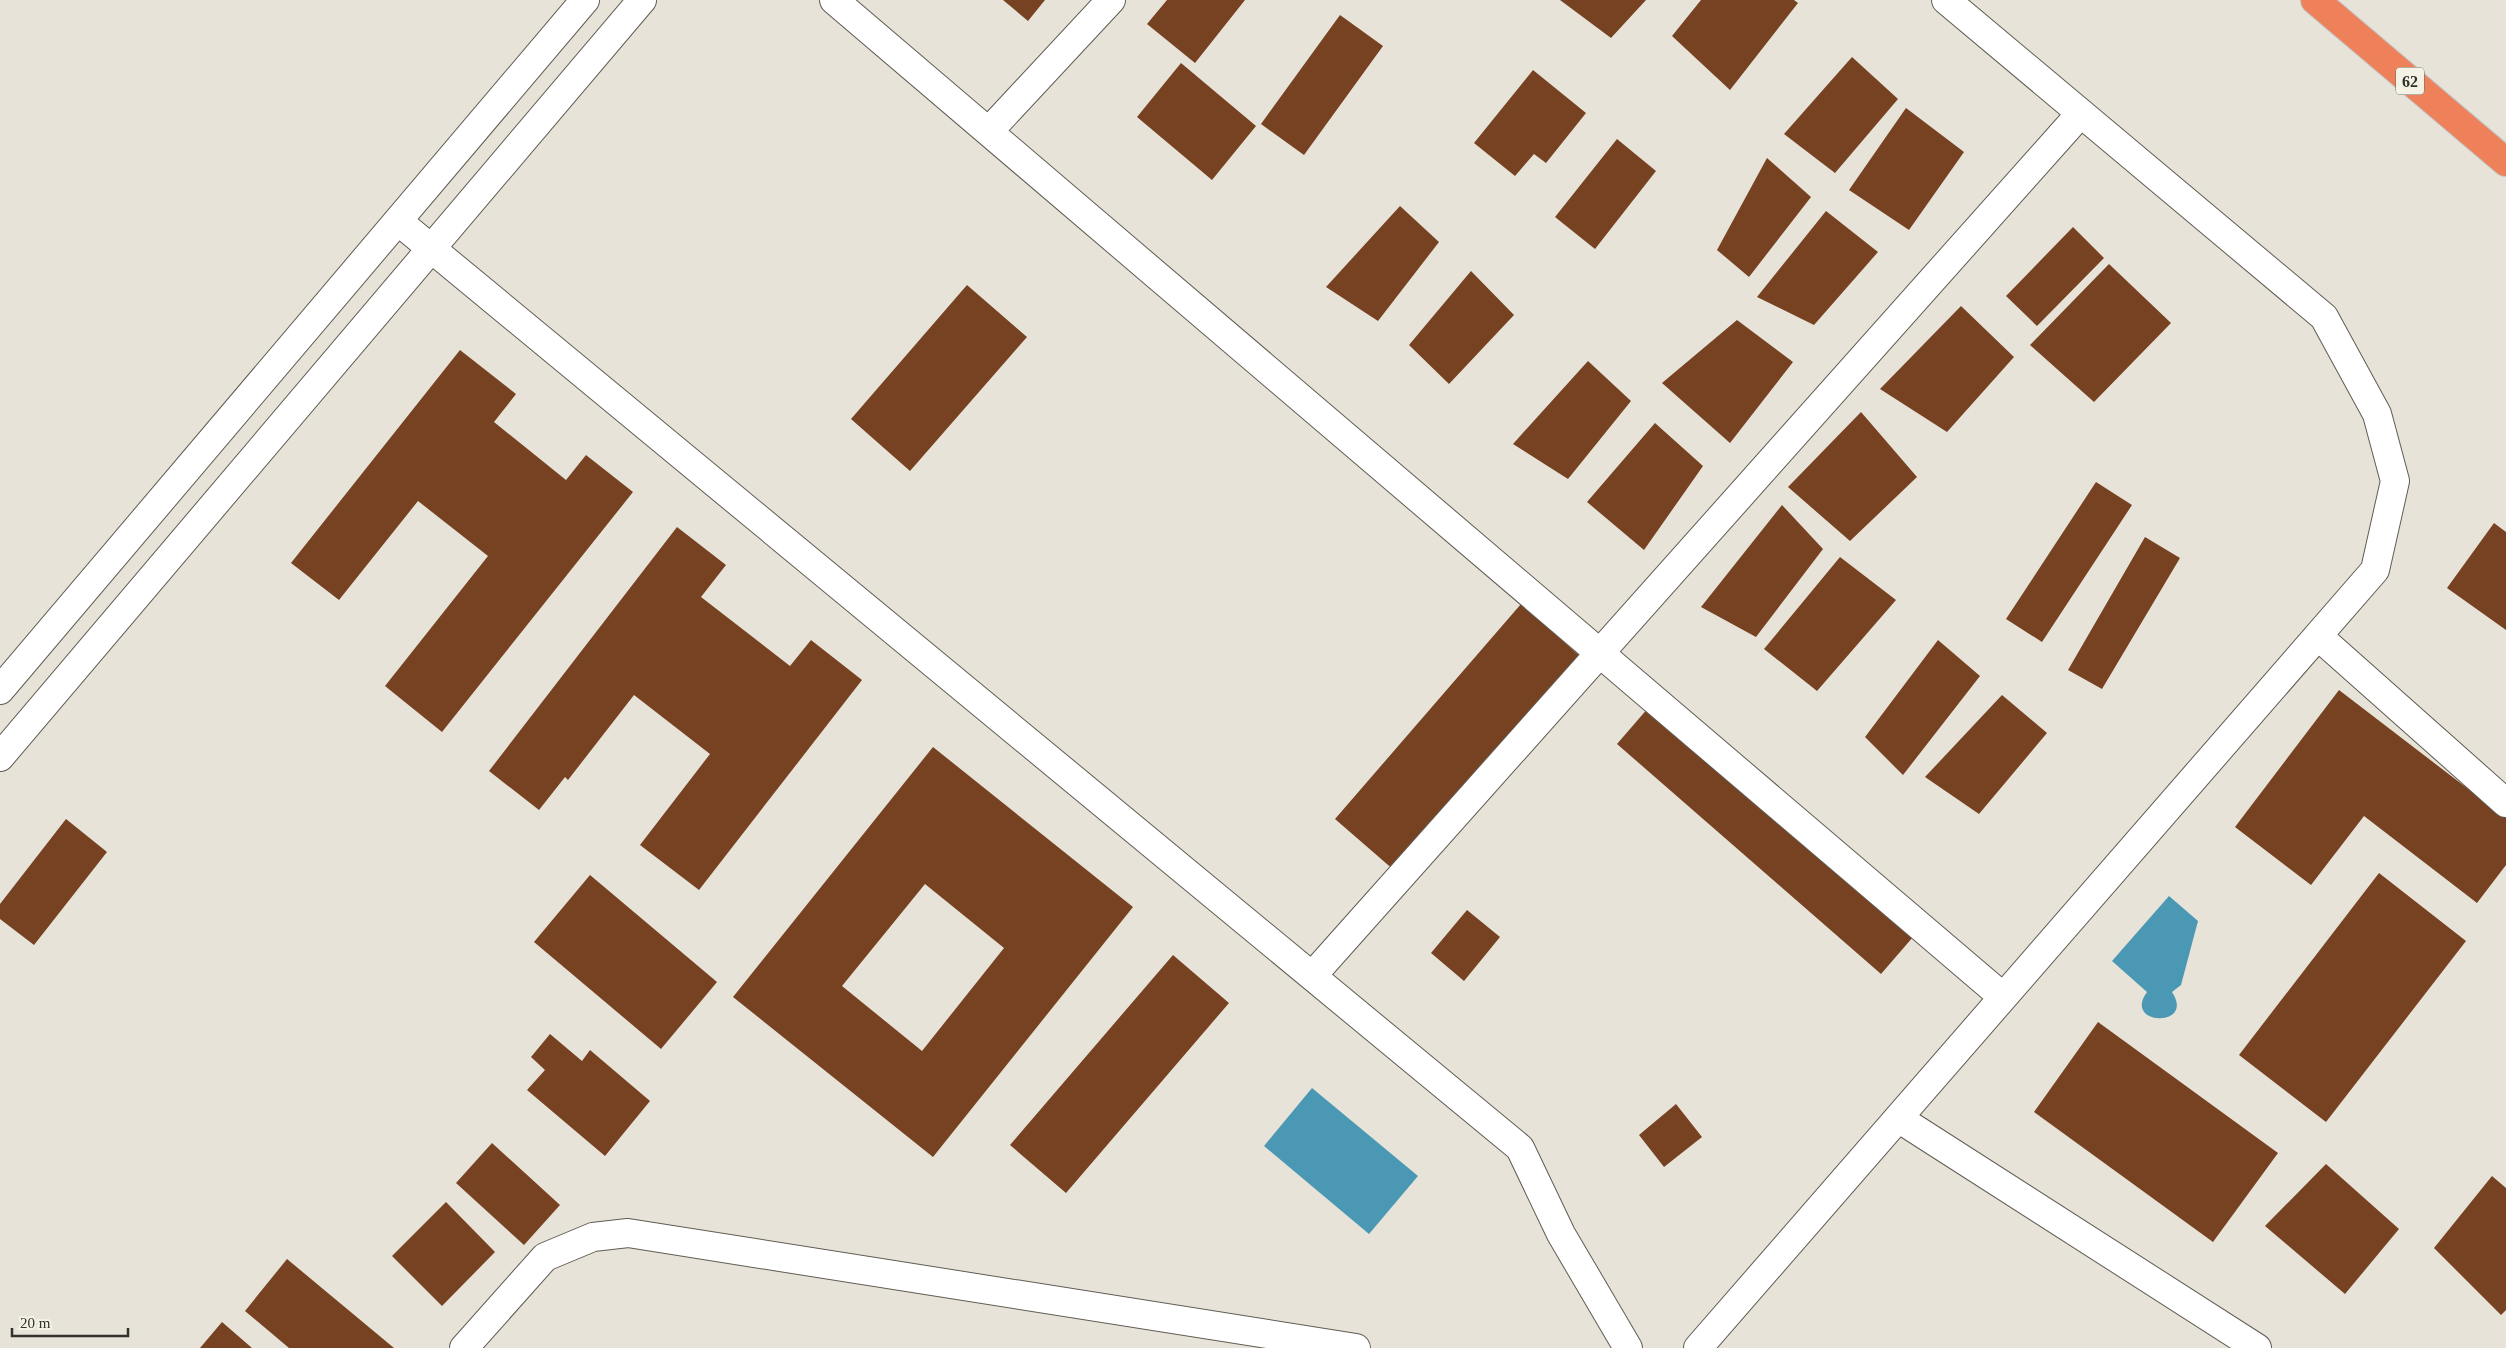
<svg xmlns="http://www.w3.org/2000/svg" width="2506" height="1348" font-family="Georgia,serif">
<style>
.water{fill:#4b98b4}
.building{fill:#774222;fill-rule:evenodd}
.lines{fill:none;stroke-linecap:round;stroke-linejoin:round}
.minor-casing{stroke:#605c53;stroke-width:30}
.highway-casing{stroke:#c2c1c0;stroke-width:30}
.minor{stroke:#fff;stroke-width:28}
.highway{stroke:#ee815a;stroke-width:28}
.labels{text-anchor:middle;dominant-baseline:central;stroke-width:5;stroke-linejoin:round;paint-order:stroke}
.shield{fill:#f4f1e5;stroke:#6c6b64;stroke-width:1}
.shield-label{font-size:16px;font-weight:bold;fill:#32312d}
</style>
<rect width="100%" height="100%" fill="#e7e3d8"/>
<!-- water -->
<path class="water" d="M 2169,896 L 2198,921 L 2181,985 L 2172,992 C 2196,1028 2122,1026 2147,992 L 2112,961 Z
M 1312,1088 L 1418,1176 L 1369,1234 L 1264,1146 Z"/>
<!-- building -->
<path class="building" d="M 1003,0 L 1045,0 L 1028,21 Z
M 1167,0 L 1245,0 L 1195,63 L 1147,24 Z
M 1560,0 L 1646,0 L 1611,38 Z
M 1701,0 L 1794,0 L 1798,3 L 1730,90 L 1672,36 Z
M 1340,15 L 1383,46 L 1304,155 L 1261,124 Z
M 1852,57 L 1898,99 L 1835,173 L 1784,134 Z
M 1181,63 L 1256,126 L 1212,180 L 1137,117 Z
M 1533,70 L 1586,113 L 1546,163 L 1534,154 L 1515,176 L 1474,143 Z
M 1906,108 L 1964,152 L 1909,230 L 1849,190 Z
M 1617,139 L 1656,171 L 1595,249 L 1555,217 Z
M 1767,158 L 1811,197 L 1749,277 L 1717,250 Z
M 1400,206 L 1439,242 L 1378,321 L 1326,287 Z
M 1826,211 L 1878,252 L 1814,325 L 1757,297 Z
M 2073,227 L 2104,258 L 2037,326 L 2006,296 Z
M 2109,264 L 2171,323 L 2094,402 L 2030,345 Z
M 1471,271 L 1514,315 L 1449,384 L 1409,345 Z
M 967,285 L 1027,337 L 910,471 L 851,419 Z
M 1961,306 L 2014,357 L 1947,432 L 1880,389 Z
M 1737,320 L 1793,362 L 1730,443 L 1662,383 Z
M 460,350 L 516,394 L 494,422 L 566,480 L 586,455 L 633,492 L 442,732 L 385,686 L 488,556 L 418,501 L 339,600 L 291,563 Z
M 1588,361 L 1631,401 L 1568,479 L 1513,444 Z
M 1861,412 L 1917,477 L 1850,541 L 1788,487 Z
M 1655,423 L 1703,466 L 1644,550 L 1587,502 Z
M 2096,482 L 2132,505 L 2042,642 L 2006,619 Z
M 1782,505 L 1823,549 L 1756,637 L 1701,607 Z
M 2494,523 L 2506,532 L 2506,630 L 2447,588 Z
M 677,527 L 726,565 L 701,597 L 790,666 L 811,640 L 862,680 L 699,890 L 640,845 L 710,754 L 634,695 L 568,780 L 565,777 L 539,810 L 489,771 Z
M 2145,537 L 2180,558 L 2102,689 L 2068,670 Z
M 1840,557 L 1896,600 L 1817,691 L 1764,649 Z
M 1521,604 L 1581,657 L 1395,871 L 1335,819 Z
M 1938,640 L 1980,676 L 1903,775 L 1865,737 Z
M 2339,690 L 2506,818 L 2506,865 L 2477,903 L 2364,816 L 2311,885 L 2235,827 Z
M 2002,695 L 2047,733 L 1979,814 L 1925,777 Z
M 1649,707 L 1913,937 L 1881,974 L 1617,744 Z
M 933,747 L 1133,907 L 933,1157 L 733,997 ZM 925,884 L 1004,948 L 922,1051 L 842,986 Z
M 66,819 L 107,852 L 34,945 L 0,919 L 0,904 Z
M 2379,873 L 2466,941 L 2326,1122 L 2239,1055 Z
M 590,875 L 717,982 L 661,1049 L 534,942 Z
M 1467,910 L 1500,937 L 1464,981 L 1431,953 Z
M 1173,955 L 1229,1003 L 1066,1193 L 1010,1145 Z
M 2098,1022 L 2278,1153 L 2213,1242 L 2034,1112 Z
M 550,1034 L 582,1061 L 590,1050 L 650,1101 L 605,1156 L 527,1090 L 545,1070 L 531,1057 Z
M 1676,1104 L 1702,1137 L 1664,1167 L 1639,1135 Z
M 492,1143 L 560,1205 L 524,1245 L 456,1183 Z
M 2326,1164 L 2399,1229 L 2345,1294 L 2265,1226 Z
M 2492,1176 L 2506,1188 L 2506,1310 L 2501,1315 L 2434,1248 Z
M 446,1202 L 495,1252 L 442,1306 L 392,1256 Z
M 287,1259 L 394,1348 L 289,1348 L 245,1311 Z
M 222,1322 L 252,1348 L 200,1348 Z"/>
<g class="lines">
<!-- minor casing -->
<g class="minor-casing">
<path id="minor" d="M 834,0 L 2003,997
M 989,131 L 1111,0
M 398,221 L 1520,1148 L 1561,1234 L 1628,1348
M 2318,636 L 2506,803
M 0,690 L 585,0
M 0,757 L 642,0
M 1312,976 L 2081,113
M 1898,1118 L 2257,1348
M 464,1348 L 545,1257 L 593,1237 L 628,1233 L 1356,1348
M 1698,1348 L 2375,570 L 2395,481 L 2377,414 L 2324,317 L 1946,0"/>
</g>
<!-- highway casing -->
<g class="highway-casing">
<path id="highway" d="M 2315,0 L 2506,162"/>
</g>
<!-- minor -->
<use href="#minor" class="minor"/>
<!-- highway -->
<use href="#highway" class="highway"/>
</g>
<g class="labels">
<!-- shield labels -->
<rect class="shield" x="2396" y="67.5" width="28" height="27" rx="4"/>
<g class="shield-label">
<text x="2410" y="81">62</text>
</g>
</g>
<!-- scale -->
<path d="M12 1328v8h116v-8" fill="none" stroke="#32312d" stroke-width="2.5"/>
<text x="20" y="1328" font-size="15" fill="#32312d" stroke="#f4f1e5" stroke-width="4" paint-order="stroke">20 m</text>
</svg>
